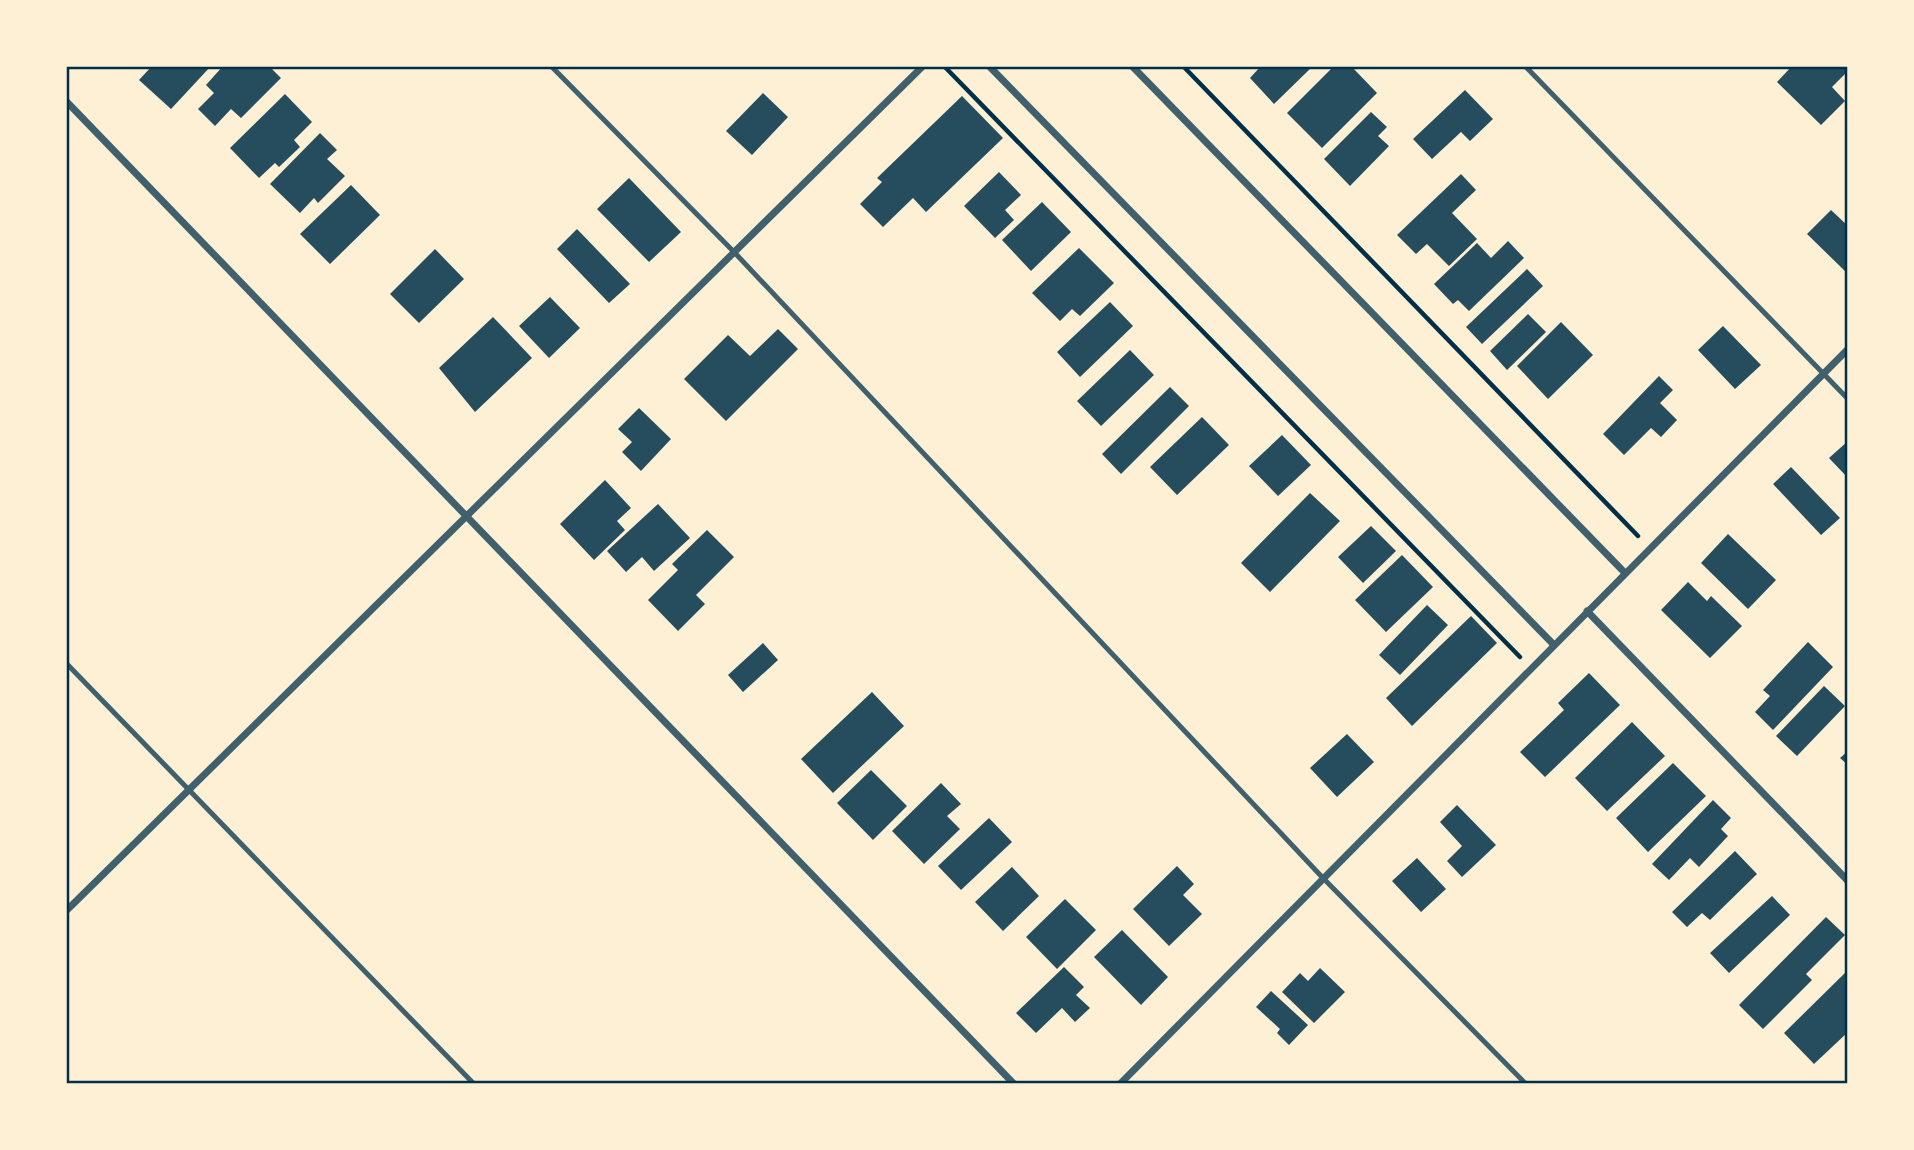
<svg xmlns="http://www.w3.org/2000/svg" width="1914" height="1150" font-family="'Noto Serif',serif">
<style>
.building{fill:#264d5e}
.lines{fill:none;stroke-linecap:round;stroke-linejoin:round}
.path{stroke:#003049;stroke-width:4.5}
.service{stroke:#3f606c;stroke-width:5}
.minor{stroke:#3f606c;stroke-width:7}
.neatline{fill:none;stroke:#003049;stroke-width:2.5}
</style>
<rect width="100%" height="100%" fill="#fdf0d5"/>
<!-- building -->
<path class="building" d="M 152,66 L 211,66 L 171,109 L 139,80 Z
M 223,66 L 269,66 L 281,78 L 241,118 L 231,109 L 215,126 L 198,109 L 214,93 L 206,85 Z
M 1261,66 L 1313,66 L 1274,104 L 1250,78 Z
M 1334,66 L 1351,66 L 1377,93 L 1322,148 L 1287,113 Z
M 1792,66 L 1848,66 L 1848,71 L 1832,87 L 1845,101 L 1821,125 L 1777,82 Z
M 1465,90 L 1493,119 L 1470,141 L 1461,132 L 1432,159 L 1413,139 Z
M 763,93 L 788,117 L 752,155 L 726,131 Z
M 285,94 L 312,122 L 294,140 L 300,147 L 279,167 L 275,163 L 259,178 L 230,148 Z
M 962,96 L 1003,138 L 926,212 L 913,198 L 883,227 L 860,204 L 882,182 L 877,178 Z
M 1371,112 L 1387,127 L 1378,136 L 1389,146 L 1350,186 L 1324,159 Z
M 320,133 L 337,150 L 327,159 L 345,176 L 318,203 L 314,198 L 300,213 L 270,184 Z
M 999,172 L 1021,195 L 1005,210 L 1014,220 L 995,238 L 964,206 Z
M 1461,174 L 1476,190 L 1452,213 L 1477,239 L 1449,266 L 1427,244 L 1416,254 L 1397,235 Z
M 629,178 L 681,232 L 649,262 L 597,209 Z
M 351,185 L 380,215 L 330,264 L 300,234 Z
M 1042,202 L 1071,232 L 1031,271 L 1002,240 Z
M 1831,210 L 1848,226 L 1848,274 L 1807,234 Z
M 577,229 L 630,284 L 609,303 L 557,249 Z
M 1508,241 L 1524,258 L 1469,311 L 1458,300 L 1453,304 L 1434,284 L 1477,243 L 1491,258 Z
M 1079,248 L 1114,283 L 1080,316 L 1072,309 L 1060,321 L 1032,293 Z
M 435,249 L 464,279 L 419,323 L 390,294 Z
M 1527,269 L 1543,286 L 1482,344 L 1466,327 Z
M 550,297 L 580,328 L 549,358 L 519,326 Z
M 1110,302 L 1133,326 L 1080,377 L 1057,352 Z
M 1528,314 L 1546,332 L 1507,370 L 1490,351 Z
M 493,317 L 532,358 L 475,412 L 439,368 Z
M 1561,322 L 1593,355 L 1548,399 L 1517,366 Z
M 1723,326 L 1761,365 L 1735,389 L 1698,350 Z
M 778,329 L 798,349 L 726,421 L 684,379 L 728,335 L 750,356 Z
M 1130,350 L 1154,375 L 1101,426 L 1077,401 Z
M 1659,376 L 1673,390 L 1660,403 L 1677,420 L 1661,437 L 1651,428 L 1624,455 L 1603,434 Z
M 1170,387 L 1189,406 L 1121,474 L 1102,454 Z
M 639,408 L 671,439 L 641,471 L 622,452 L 632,442 L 618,429 Z
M 1202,417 L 1229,445 L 1177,495 L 1150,467 Z
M 1282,435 L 1311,465 L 1278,496 L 1249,466 Z
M 1848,441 L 1848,478 L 1829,458 Z
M 1791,467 L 1840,518 L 1821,535 L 1773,484 Z
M 605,480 L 631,508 L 617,521 L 625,530 L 594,560 L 560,524 Z
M 1310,493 L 1340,521 L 1270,592 L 1241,563 Z
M 658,504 L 690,538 L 654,571 L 642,557 L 626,572 L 607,551 Z
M 1371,526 L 1396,551 L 1363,583 L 1338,557 Z
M 707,530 L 734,557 L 696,595 L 705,604 L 678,631 L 648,600 L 678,570 L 672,564 Z
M 1728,534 L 1776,580 L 1748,609 L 1701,563 Z
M 1402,555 L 1433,587 L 1386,632 L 1355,600 Z
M 1688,582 L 1707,601 L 1711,596 L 1742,626 L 1710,658 L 1661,610 Z
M 1427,605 L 1448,625 L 1400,675 L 1379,655 Z
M 1471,616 L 1497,643 L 1412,726 L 1386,698 Z
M 1808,642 L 1833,667 L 1773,730 L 1755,712 L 1770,696 L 1763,690 Z
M 763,643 L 778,660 L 743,692 L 728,675 Z
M 1589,673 L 1620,705 L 1545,777 L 1520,752 L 1564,710 L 1558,703 Z
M 1824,686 L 1845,706 L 1797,756 L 1776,736 Z
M 872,692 L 904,726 L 833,793 L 801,759 Z
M 1632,722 L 1665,756 L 1607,811 L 1575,778 Z
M 1347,734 L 1374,762 L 1337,797 L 1310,768 Z
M 1848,751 L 1848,765 L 1840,758 Z
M 1673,763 L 1706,796 L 1648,852 L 1616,818 Z
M 871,770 L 907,806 L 873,840 L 837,803 Z
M 941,783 L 961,804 L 947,816 L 960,829 L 924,864 L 892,831 Z
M 1713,800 L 1731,818 L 1721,829 L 1728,836 L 1699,867 L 1690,858 L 1669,880 L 1652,864 Z
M 1457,805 L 1496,845 L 1462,877 L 1447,861 L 1462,846 L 1440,822 Z
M 989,818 L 1012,842 L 961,890 L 938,866 Z
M 1735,851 L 1757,874 L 1710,920 L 1702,913 L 1687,927 L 1672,912 Z
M 1417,858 L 1446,889 L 1421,912 L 1392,881 Z
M 1177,866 L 1194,884 L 1183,895 L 1202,914 L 1169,946 L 1133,909 Z
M 1012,867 L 1039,896 L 1003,931 L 975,902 Z
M 1772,896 L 1790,915 L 1729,973 L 1710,953 Z
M 1065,899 L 1096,930 L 1057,969 L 1026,937 Z
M 1826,917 L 1845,935 L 1806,974 L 1812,980 L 1763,1029 L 1739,1005 Z
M 1122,930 L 1168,977 L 1141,1005 L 1094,957 Z
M 1064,967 L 1084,987 L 1076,995 L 1090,1008 L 1075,1022 L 1062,1008 L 1036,1033 L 1016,1013 Z
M 1320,968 L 1345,992 L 1314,1023 L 1282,992 L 1300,973 L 1308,981 Z
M 1848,970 L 1848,1032 L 1814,1064 L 1784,1033 Z
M 1271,991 L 1308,1025 L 1289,1045 L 1277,1033 L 1280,1029 L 1256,1007 Z"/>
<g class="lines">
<!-- path -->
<path class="path" d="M 944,66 L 1520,657
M 1183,66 L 1638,536"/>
<!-- service -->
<path class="service" d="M 551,66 L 735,253 L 1322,877 L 1526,1084
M 1525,66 L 1848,399
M 66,663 L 474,1084"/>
<!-- minor -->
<path class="minor" d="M 989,66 L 1554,645
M 1132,66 L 1625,573
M 66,101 L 1014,1084
M 1587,611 L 1848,881
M 66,911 L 923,66
M 1120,1084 L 1848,349"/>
</g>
<!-- border -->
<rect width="1914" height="1150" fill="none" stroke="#fdf0d5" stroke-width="136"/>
<rect x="68" y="68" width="1778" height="1014" class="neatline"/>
</svg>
